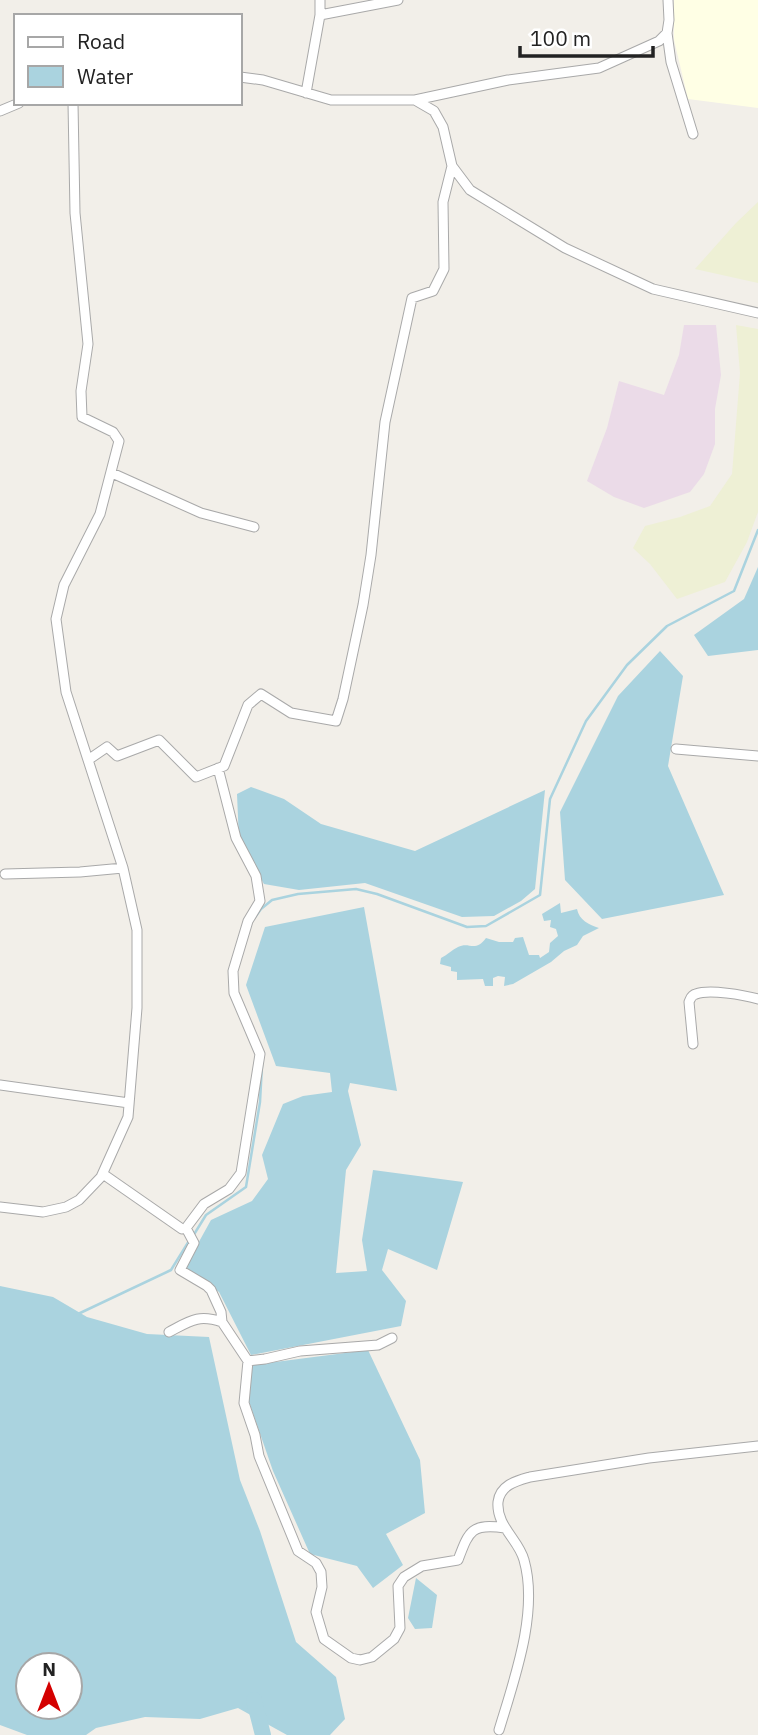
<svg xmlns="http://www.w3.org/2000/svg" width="758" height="1735" font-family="'IBM Plex Sans',sans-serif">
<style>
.industrial{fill:#ebdbe8}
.education{fill:#ffffe5}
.farmland{fill:#eef0d5}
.water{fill:#aad3df;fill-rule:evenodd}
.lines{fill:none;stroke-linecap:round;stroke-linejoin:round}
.stream{stroke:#aad3df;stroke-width:2.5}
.river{stroke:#aad3df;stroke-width:16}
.minor-casing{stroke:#a9a9a9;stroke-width:11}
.minor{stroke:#fff;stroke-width:9}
</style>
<rect width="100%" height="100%" fill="#f2efe9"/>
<!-- industrial -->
<path class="industrial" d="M 684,325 L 716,325 L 721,375 L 715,409 L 715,444 L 704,474 L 690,492 L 644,508 L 614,497 L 587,481 L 607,428 L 619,381 L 664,395 L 679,355 Z"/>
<!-- education -->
<path class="education" d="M 674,0 L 758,0 L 758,108 L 688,99 L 674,40 Z"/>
<!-- farmland -->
<path class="farmland" d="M 758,202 L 758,283 L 695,269 L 736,223 Z
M 736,325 L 758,329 L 758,512 L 747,542 L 725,582 L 677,599 L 650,564 L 633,548 L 645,526 L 680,517 L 710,506 L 732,474 L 740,373 Z"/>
<!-- water -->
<path class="water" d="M 758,567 L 758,650 L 708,656 L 694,635 L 744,599 Z
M 660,651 L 683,676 L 668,766 L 724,895 L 602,919 L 565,880 L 560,812 L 618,696 Z
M 251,787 L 284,799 L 321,824 L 415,851 L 545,790 L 535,889 L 521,901 L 494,916 L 462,917 L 365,883 L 299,890 L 264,884 L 239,841 L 237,794 Z
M 560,903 L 561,913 L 577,909 C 579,920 589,925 599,928 L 583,936 L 577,945 L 564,951 L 551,962 L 513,984 L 504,986 L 505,977 L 498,976 L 493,978 L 493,986 L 485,986 L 483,979 L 457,980 L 457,972 L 451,971 L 451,967 L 440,964 L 441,958 C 447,955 452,950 458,947 C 469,941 475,953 486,938 L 499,942 L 513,942 L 515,938 L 523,937 L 529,955 L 539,955 L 540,958 L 549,952 L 550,943 L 558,936 L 556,929 L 550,927 L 551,920 L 544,921 L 542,914 Z
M 364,907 L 397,1091 L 350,1083 L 348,1091 L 361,1145 L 346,1170 L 336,1273 L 367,1271 L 362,1240 L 373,1170 L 463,1182 L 437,1270 L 388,1249 L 382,1270 L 406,1301 L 401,1326 L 251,1355 L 219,1292 L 185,1267 L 211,1220 L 252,1201 L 268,1179 L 262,1155 L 283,1104 L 303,1096 L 332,1092 L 330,1073 L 276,1066 L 246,985 L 265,927 Z
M 0,1286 L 53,1297 L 87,1317 L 147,1334 L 209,1337 L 240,1480 L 260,1531 L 296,1642 L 336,1677 L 345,1719 L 330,1735 L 287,1735 L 238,1708 L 200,1719 L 145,1717 L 96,1728 L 86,1735 L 27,1735 L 0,1725 ZM 28,1665 L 70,1665 L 70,1707 L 28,1707 Z
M 368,1350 L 420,1460 L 425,1513 L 386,1534 L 403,1565 L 373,1588 L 357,1566 L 310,1554 L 273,1471 L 247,1396 L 252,1365 Z
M 416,1578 L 437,1595 L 432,1628 L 415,1629 L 408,1618 Z"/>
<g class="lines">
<!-- stream -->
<path class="stream" d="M 253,920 L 261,909 L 272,900 L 298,894 L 356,889 L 377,894 L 467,927 L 486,926 L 540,895 L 550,799 L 586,721 L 627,665 L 667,626 L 734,591 L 758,530
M 193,1236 L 206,1215 L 246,1187 L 260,1102 L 262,1065
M 78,1314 L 171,1270 L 189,1241"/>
<!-- river -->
<path class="river" d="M 254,1700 L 263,1735"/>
<!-- minor casing -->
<g class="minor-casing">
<path id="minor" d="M 320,15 L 398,0
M 667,33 L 671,62 L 693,134
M 240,77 L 263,80 L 331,100 L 415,100 L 434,111 L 443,127 L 452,166 L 470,190 L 565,248 L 653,289 L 758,313
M 306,93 L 320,15 L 320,0
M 415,100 L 508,80 L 599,68 L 659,41 L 667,33 L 669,20 L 668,0
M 0,111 L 19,103
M 112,473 L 201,513 L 254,527
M 676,749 L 758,756
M 88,760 L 107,747 L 117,756 L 159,740 L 196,777 L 224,766 L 248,705 L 261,694 L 291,713 L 336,721 L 343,699 L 363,605 L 371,555 L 385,422 L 412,298 L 433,291 L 444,269 L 443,202 L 452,166
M 5,874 L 80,872 L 123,868
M 693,1044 L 689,1002 C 691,998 691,995 696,994 C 709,989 744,995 758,999
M 0,1085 L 129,1103
M 103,1174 L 182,1229 L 186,1228 L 204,1204 L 229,1189 L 241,1173 L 260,1054 L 234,993 L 233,971 L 248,921 L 260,901 L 256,876 L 236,838 L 218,768
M 0,1207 L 43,1212 L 66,1207 L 79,1200 L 101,1177 L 128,1117 L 137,1008 L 137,930 L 123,868 L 66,692 L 56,619 L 64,585 L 100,514 L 119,441 L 113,432 L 82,417 L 81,391 L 88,344 L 75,213 L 73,103
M 186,1228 L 194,1243 L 180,1270 L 207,1286 L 211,1290 L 221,1312 L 222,1322 L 248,1361 L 244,1403 L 255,1435 L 259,1456 L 298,1551 L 316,1563 L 321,1572 L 322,1587 L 316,1612 L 324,1639 L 351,1658 L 360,1660 L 372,1657 L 394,1639 L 400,1628 L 398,1586 L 404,1577 L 422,1566 L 458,1560 C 469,1531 471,1523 505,1528
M 169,1332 C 190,1321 198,1314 222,1322
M 248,1361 L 265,1359 L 300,1351 L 378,1345 L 392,1338
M 499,1730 C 514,1680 539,1612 524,1560 C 519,1540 496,1526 498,1502 C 500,1485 516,1481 530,1477 L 649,1458 L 758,1446"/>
</g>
<!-- minor -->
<use href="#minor" class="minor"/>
</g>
<!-- legend -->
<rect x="14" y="14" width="228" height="91" fill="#ffffff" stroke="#a7a7a7" stroke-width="2"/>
<rect x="28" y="37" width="35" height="10" fill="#ffffff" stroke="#a7a7a7" stroke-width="2"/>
<text x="77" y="49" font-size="21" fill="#222222">Road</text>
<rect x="28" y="66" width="35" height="21" fill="#aad3df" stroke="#a7a7a7" stroke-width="2"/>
<text x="77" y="84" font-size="21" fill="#222222">Water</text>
<!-- north arrow -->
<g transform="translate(49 1686)"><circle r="33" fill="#ffffff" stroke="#a7a7a7" stroke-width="2"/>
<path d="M0-5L12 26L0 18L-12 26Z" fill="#d40000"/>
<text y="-10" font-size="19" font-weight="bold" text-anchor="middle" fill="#222222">N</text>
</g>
<!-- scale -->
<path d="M520 46v10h133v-10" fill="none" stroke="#222222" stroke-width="3.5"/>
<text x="530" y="46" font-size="21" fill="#222222" stroke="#ffffff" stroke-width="5" paint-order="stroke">100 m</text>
</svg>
